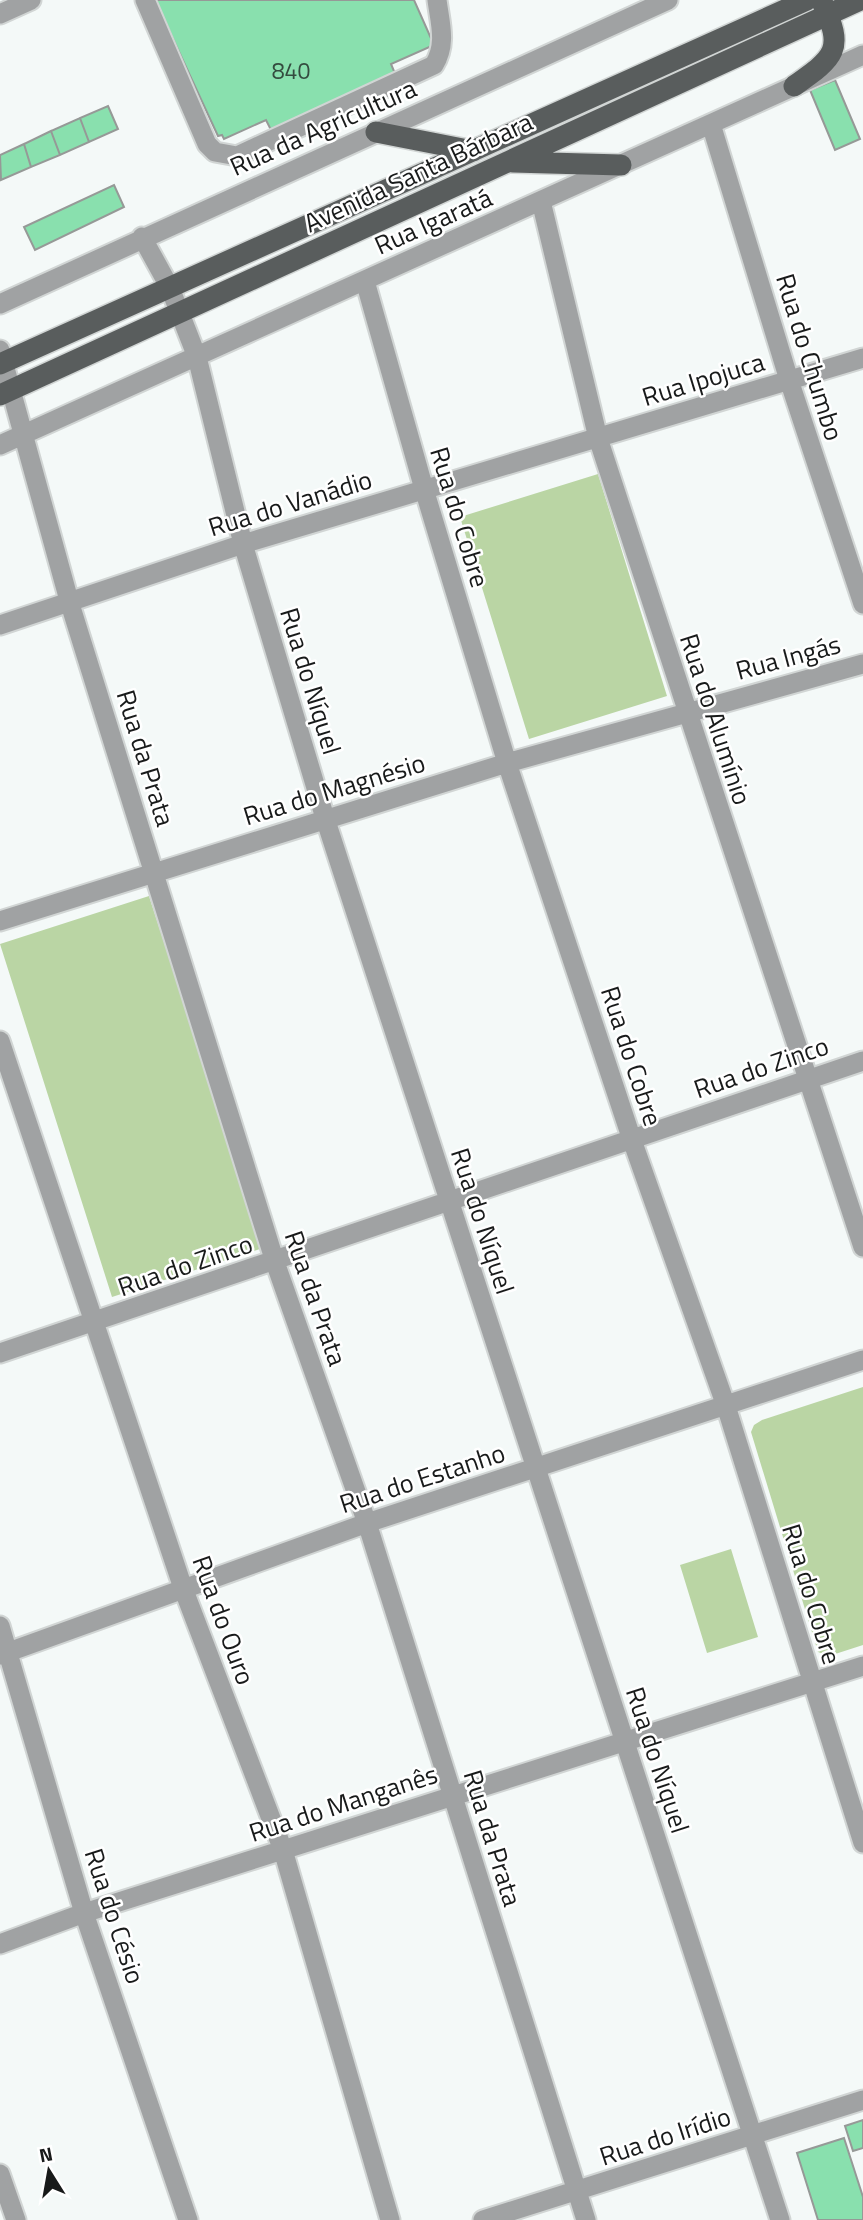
<svg xmlns="http://www.w3.org/2000/svg" width="863" height="2220" font-family="'Titillium Web',sans-serif">
<style>
.green{fill:#bad5a4}
.building{fill:#89e0ae;stroke:#969997;stroke-width:2}
.lines{fill:none;stroke-linecap:round;stroke-linejoin:round}
.minor-casing{stroke:#d1d5d4;stroke-width:23}
.major-casing{stroke:#d1d5d4;stroke-width:24}
.minor{stroke:#a0a2a3;stroke-width:19}
.major{stroke:#595d5d;stroke-width:21}
.labels{text-anchor:middle;dominant-baseline:central;stroke-width:5;stroke-linejoin:round;paint-order:stroke}
.number-label{font-size:23px;fill:#344c3f}
.street-label{font-size:26px;fill:#181a1a;stroke:#fff}
</style>
<rect width="100%" height="100%" fill="#f4f9f8"/>
<!-- green -->
<path class="green" d="M 598,474 L 667,696 L 529,739 L 460,517 Z
M 149,896 L 263,1248 L 112,1297 L 0,944 Z
M 863,1387 L 863,1645 L 829,1656 L 818,1652 L 751,1432 L 754,1425 L 762,1420 Z
M 731,1549 L 758,1637 L 707,1653 L 680,1565 Z"/>
<!-- building -->
<path class="building" d="M 155,0 L 414,0 L 434,45 L 391,64 L 396,76 L 272,132 L 266,120 L 224,139 L 222,135 L 218,136 Z
M 835,80 L 860,139 L 835,150 L 810,90 Z
M 108,106 L 118,129 L 89,142 L 80,118 Z
M 80,118 L 89,142 L 60,155 L 51,131 Z
M 51,131 L 60,155 L 31,167 L 24,144 Z
M 24,144 L 31,167 L 1,180 L 0,155 Z
M 114,185 L 124,207 L 35,250 L 24,227 Z
M 863,2120 L 863,2148 L 853,2151 L 845,2126 Z
M 844,2138 L 863,2197 L 863,2220 L 818,2220 L 797,2153 Z"/>
<g class="lines">
<!-- minor casing -->
<g class="minor-casing">
<path id="minor" d="M 145,0 L 207,144 L 215,152 L 237,156 L 434,65 C 447,44 440,23 437,0
M 0,14 L 31,0
M 711,124 L 789,380 L 863,604
M 541,201 L 598,438 L 863,1247
M 142,237 L 170,288 L 197,357 L 243,544 L 325,818 L 780,2220
M 365,281 L 424,489 L 507,763 L 632,1140 L 726,1406 L 863,1843
M 0,304 L 668,0
M 0,350 L 70,604 L 275,1262 L 367,1523 L 586,2220
M 0,445 L 863,55
M 0,625 L 243,544 L 863,358
M 0,921 L 507,763 L 863,664
M 0,1041 L 183,1588 L 283,1850 L 390,2220
M 0,1353 L 863,1061
M 0,1626 L 84,1913 L 188,2220
M 0,1655 L 367,1523 L 863,1360
M 0,1944 L 84,1913 L 863,1666
M 0,2174 L 16,2220
M 483,2220 L 863,2100"/>
</g>
<!-- major casing -->
<g class="major-casing">
<path id="major" d="M 794,86 C 835,57 845,50 822,2
M 376,132 L 473,151
M 513,162 L 621,165
M 0,364 L 807,0
M 0,395 L 860,0"/>
</g>
<!-- minor -->
<use href="#minor" class="minor"/>
<!-- major -->
<use href="#major" class="major"/>
</g>
<g class="labels">
<!-- number labels -->
<g class="number-label">
<text x="291" y="70">840</text>
</g>
<!-- street labels -->
<g class="street-label">
<text transform="translate(323 127) rotate(-24)">Rua da Agricultura</text>
<text transform="translate(418 172) rotate(-25)">Avenida Santa Bárbara</text>
<text transform="translate(433 221) rotate(-24)">Rua Igaratá</text>
<text transform="translate(810 357) rotate(73)">Rua do Chumbo</text>
<text transform="translate(703 379) rotate(-17)">Rua Ipojuca</text>
<text transform="translate(290 503) rotate(-17)">Rua do Vanádio</text>
<text transform="translate(460 517) rotate(73)">Rua do Cobre</text>
<text transform="translate(788 657) rotate(-15)">Rua Ingás</text>
<text transform="translate(311 681) rotate(73)">Rua do Níquel</text>
<text transform="translate(716 719) rotate(72)">Rua do Alumínio</text>
<text transform="translate(146 758) rotate(73)">Rua da Prata</text>
<text transform="translate(334 789) rotate(-17)">Rua do Magnésio</text>
<text transform="translate(632 1056) rotate(72)">Rua do Cobre</text>
<text transform="translate(761 1067) rotate(-19)">Rua do Zinco</text>
<text transform="translate(483 1221) rotate(72)">Rua do Níquel</text>
<text transform="translate(185 1265) rotate(-19)">Rua do Zinco</text>
<text transform="translate(316 1298) rotate(71)">Rua da Prata</text>
<text transform="translate(422 1478) rotate(-18)">Rua do Estanho</text>
<text transform="translate(812 1594) rotate(73)">Rua do Cobre</text>
<text transform="translate(224 1620) rotate(70)">Rua do Ouro</text>
<text transform="translate(658 1760) rotate(72)">Rua do Níquel</text>
<text transform="translate(343 1803) rotate(-18)">Rua do Manganês</text>
<text transform="translate(493 1838) rotate(73)">Rua da Prata</text>
<text transform="translate(115 1916) rotate(72)">Rua do Césio</text>
<text transform="translate(665 2136) rotate(-18)">Rua do Irídio</text>
</g>
</g>
<!-- north arrow -->
<g transform="translate(49 2171) rotate(349)" stroke="#ffffff" stroke-width="5" paint-order="stroke">
<path d="M0-5L12 26L0 18L-12 26Z" fill="#181a1a"/>
<text y="-10" font-size="19" font-weight="bold" text-anchor="middle" fill="#181a1a">N</text>
</g>
</svg>
